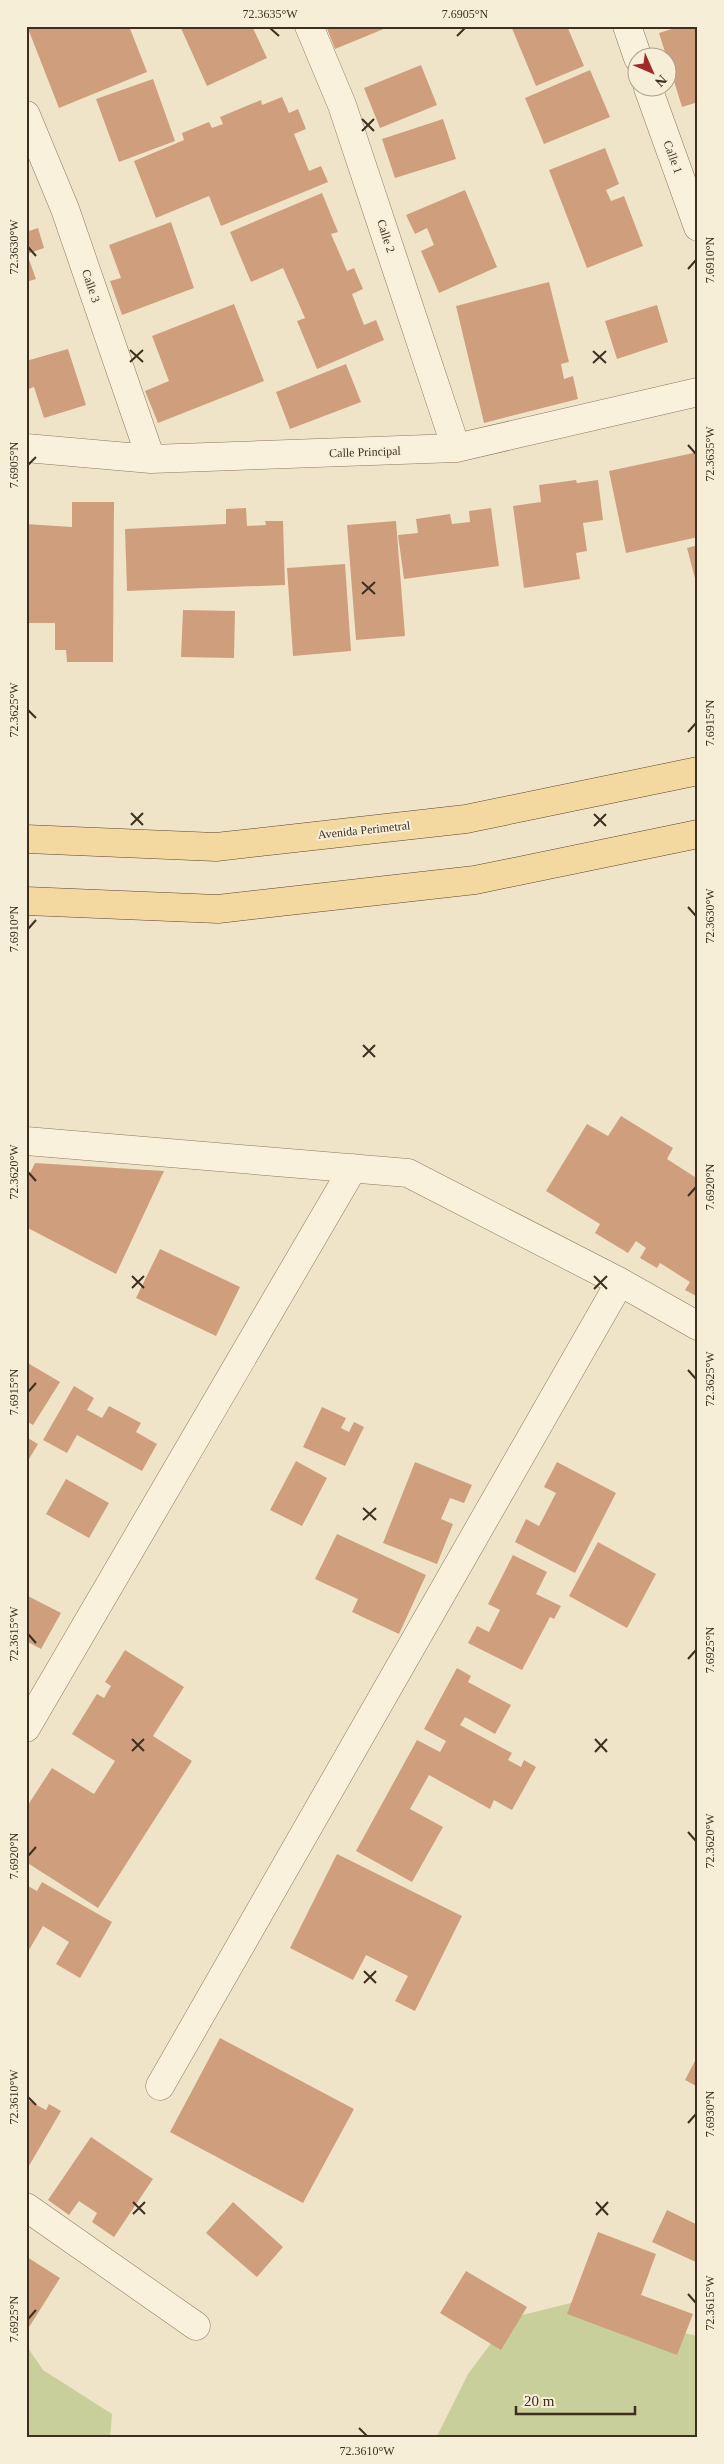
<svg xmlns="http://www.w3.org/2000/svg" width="724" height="2464" font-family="'Times New Roman',serif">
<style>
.green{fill:#c9cf9b}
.building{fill:#cf9f7d}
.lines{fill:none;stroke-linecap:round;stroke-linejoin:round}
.minor-casing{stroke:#8d765c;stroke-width:29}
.primary-casing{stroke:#5b4430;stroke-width:29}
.minor{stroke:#faf1dc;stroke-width:28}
.primary{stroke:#f3d9a0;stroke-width:28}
.ticks{fill:none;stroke:#3d2e20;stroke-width:2}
.labels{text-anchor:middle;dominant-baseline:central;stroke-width:4;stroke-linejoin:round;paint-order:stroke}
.street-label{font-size:12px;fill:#3d2e20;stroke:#f7eed8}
.neatline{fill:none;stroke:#3d2e20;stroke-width:2}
.ticks-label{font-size:12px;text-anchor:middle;fill:#3d2e20}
</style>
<rect width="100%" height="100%" fill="#f0e4c8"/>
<!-- green -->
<path class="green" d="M 575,2302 L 641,2324 L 698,2336 L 698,2438 L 436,2438 L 468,2374 L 510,2318 Z
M 26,2345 L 43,2370 L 112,2414 L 110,2438 L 26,2438 Z"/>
<!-- building -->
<path class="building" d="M 27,26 L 129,26 L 147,72 L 59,108 Z
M 180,26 L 252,26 L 267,58 L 207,86 Z
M 326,26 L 391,26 L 335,49 Z
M 511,26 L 567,26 L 584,66 L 536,86 Z
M 681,26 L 698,26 L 698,102 L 682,107 L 659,33 Z
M 421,65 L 437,105 L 380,128 L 364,88 Z
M 590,70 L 610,117 L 544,144 L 525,98 Z
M 153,79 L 175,141 L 119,162 L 96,99 Z
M 282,97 L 289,113 L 298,109 L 306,129 L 294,134 L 309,171 L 321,166 L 328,182 L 221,226 L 209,196 L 156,218 L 134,161 L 184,140 L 182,133 L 209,122 L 212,128 L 223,124 L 220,117 L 261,100 L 262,105 Z
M 443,119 L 456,159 L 395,178 L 382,139 Z
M 605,148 L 619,184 L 606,190 L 611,201 L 624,196 L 643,246 L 587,268 L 549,170 Z
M 465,190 L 497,267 L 439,293 L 421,251 L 434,245 L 427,228 L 415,234 L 406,215 Z
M 322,193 L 338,232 L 331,234 L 347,271 L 354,268 L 363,289 L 352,294 L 364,325 L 376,320 L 384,340 L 317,369 L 297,321 L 305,318 L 283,268 L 251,282 L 230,232 Z
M 171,222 L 194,288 L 122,315 L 110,281 L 121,278 L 109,245 Z
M 38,228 L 44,248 L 27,254 L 36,279 L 26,282 L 26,232 Z
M 549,282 L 569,362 L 561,364 L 564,379 L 573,376 L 578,399 L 484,423 L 456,306 Z
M 234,304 L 264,381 L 158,423 L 145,391 L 169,381 L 152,336 Z
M 657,305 L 668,342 L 617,359 L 605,321 Z
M 68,349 L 86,405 L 44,418 L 34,387 L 26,390 L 26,361 Z
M 346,364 L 361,402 L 290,429 L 276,392 Z
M 698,452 L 698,537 L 626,553 L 609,471 Z
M 576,480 L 577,483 L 598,480 L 603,520 L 583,523 L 587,551 L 576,553 L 580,579 L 524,588 L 513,506 L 541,502 L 539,485 Z
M 72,502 L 114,502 L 113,662 L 67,662 L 66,650 L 55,650 L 55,623 L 26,623 L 26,524 L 72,527 Z
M 246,508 L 247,526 L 266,525 L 265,521 L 283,521 L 285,585 L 127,591 L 125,529 L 226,524 L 226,509 Z
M 491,508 L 499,566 L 404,579 L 398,535 L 418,533 L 416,519 L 450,514 L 452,524 L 470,522 L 469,511 Z
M 396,521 L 405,636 L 356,640 L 347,525 Z
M 698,545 L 698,586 L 697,586 L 687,548 Z
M 345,564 L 351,651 L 293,656 L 287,568 Z
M 183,610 L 235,611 L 234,658 L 181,657 Z
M 621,1116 L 673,1148 L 667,1159 L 698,1179 L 698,1297 L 685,1290 L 690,1282 L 660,1263 L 657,1268 L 640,1258 L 646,1248 L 636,1241 L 628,1253 L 595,1233 L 600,1224 L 546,1191 L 587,1124 L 608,1136 Z
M 35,1163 L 164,1171 L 116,1274 L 26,1227 L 26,1181 Z
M 160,1249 L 240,1287 L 216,1336 L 136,1298 Z
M 26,1362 L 60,1382 L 33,1425 L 26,1421 Z
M 74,1386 L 94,1398 L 87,1410 L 102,1418 L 109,1406 L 141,1423 L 136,1432 L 157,1444 L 142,1471 L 77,1435 L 67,1453 L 43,1440 Z
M 322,1407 L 346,1418 L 341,1428 L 349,1432 L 354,1422 L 364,1427 L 345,1466 L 303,1447 Z
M 26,1437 L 38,1444 L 26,1464 Z
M 296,1461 L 327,1478 L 302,1526 L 270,1510 Z
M 415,1462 L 472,1485 L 464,1503 L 450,1498 L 441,1519 L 453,1524 L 437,1564 L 383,1543 Z
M 557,1462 L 616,1493 L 575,1573 L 515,1542 L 526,1519 L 539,1526 L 556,1493 L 544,1487 Z
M 66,1479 L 109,1503 L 89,1538 L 46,1514 Z
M 337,1534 L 426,1575 L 399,1634 L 352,1612 L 358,1599 L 315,1579 Z
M 598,1542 L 656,1574 L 627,1628 L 569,1596 Z
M 513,1555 L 547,1572 L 536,1594 L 561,1606 L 554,1619 L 550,1617 L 522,1670 L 468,1643 L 477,1626 L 489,1632 L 500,1610 L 488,1604 Z
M 26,1595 L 61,1613 L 41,1649 L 26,1641 Z
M 125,1650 L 184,1687 L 153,1736 L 192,1761 L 98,1908 L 26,1862 L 26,1808 L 52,1768 L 94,1794 L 115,1761 L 72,1734 L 97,1694 L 104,1698 L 111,1686 L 105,1682 Z
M 457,1668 L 471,1676 L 468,1682 L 511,1705 L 495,1734 L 465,1717 L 460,1725 L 512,1753 L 508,1760 L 521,1767 L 524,1760 L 536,1767 L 512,1810 L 494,1800 L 490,1809 L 429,1775 L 410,1809 L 443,1827 L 412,1882 L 356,1851 L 417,1740 L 440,1752 L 446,1741 L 424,1729 Z
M 337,1854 L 462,1916 L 415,2011 L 395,2001 L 408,1976 L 366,1955 L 353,1980 L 290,1948 Z
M 42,1882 L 112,1922 L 80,1978 L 56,1964 L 69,1942 L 43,1926 L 26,1955 L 26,1885 L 37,1891 Z
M 220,2038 L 354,2109 L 303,2203 L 170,2132 Z
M 698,2055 L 698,2087 L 685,2080 Z
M 26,2099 L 46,2110 L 49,2104 L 61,2111 L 26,2171 Z
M 91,2137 L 153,2179 L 114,2237 L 92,2222 L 97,2213 L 79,2201 L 69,2215 L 48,2200 Z
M 233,2202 L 283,2247 L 257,2277 L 206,2233 Z
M 667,2210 L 698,2225 L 698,2263 L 652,2242 Z
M 598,2232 L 656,2254 L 641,2295 L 693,2314 L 677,2355 L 567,2314 Z
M 27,2257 L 60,2278 L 26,2332 L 26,2259 Z
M 466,2271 L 527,2307 L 501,2350 L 440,2313 Z"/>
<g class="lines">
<!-- minor casing -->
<g class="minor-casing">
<path id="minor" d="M 309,26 L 342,105 L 456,448
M 627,26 L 638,58
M 648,88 L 698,227
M 26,115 L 65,209 L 151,459
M 26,448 L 151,459 L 456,448 L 698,392
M 26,1141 L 408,1173 L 620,1282 L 698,1326
M 26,1728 L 353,1168
M 160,2086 L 620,1282
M 26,2207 L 196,2326"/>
</g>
<!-- primary casing -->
<g class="primary-casing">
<path id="primary" d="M 26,839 L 216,847 L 466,819 L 698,771
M 26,901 L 218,909 L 475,880 L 698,834"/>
</g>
<!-- minor -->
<use href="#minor" class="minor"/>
<!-- primary -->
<use href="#primary" class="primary"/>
</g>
<!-- ticks -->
<path class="ticks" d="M 270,28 L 279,36M 457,36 L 465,28M 362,119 L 374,131M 362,131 L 374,119M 28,247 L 36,256M 688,269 L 696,260M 130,350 L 143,362M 593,351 L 606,363M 130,362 L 143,350M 593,363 L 606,351M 688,445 L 696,454M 28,465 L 36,457M 362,582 L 375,594M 362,594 L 375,582M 28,710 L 36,718M 688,732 L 696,723M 131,813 L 143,825M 594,814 L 606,826M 131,825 L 143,813M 594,826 L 606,814M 688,907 L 696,916M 28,929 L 36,920M 363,1045 L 375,1057M 363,1057 L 375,1045M 28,1172 L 36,1181M 688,1196 L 696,1187M 132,1276 L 144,1288M 594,1276 L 607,1289M 132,1288 L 144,1276M 594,1289 L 607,1276M 688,1370 L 696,1379M 28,1392 L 36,1383M 363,1508 L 376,1520M 363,1520 L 376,1508M 28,1634 L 36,1643M 688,1659 L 696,1650M 132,1739 L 144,1751M 595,1739 L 607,1752M 132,1751 L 144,1739M 595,1752 L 607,1739M 688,1832 L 696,1841M 28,1856 L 36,1847M 364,1971 L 376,1983M 364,1983 L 376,1971M 28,2097 L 36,2105M 688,2123 L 696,2114M 133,2202 L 145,2214M 596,2202 L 608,2215M 133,2214 L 145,2202M 596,2215 L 608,2202M 688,2294 L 696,2303M 28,2319 L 36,2310M 359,2428 L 367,2436"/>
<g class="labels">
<!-- street labels -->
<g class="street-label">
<text transform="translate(673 157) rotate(70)">Calle 1</text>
<text transform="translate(386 236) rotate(72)">Calle 2</text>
<text transform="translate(91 286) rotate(71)">Calle 3</text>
<text transform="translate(365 452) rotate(-2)">Calle Principal</text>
<text transform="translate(364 830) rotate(-6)">Avenida Perimetral</text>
</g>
</g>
<!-- border -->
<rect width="724" height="2464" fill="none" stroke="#f7eed8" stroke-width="55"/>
<!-- north arrow -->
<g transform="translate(652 72) rotate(135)"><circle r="24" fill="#f7eed8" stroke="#ada18e"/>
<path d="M0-4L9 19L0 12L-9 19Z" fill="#9e2a2b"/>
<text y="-8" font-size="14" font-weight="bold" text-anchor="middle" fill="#3d2e20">N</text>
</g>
<!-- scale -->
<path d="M516 2406v8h119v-8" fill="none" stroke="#3d2e20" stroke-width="2.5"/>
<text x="524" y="2406" font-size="15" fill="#3d2e20" stroke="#f7eed8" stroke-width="4" paint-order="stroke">20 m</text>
<rect x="28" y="28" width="668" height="2408" class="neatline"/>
<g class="ticks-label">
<text x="270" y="18">72.3635°W</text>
<text x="465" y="18">7.6905°N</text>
<text transform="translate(14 247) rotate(-90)" y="4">72.3630°W</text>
<text transform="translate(710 260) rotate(-90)" y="4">7.6910°N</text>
<text transform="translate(710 454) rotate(-90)" y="4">72.3635°W</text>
<text transform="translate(14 465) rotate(-90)" y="4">7.6905°N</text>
<text transform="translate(14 710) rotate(-90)" y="4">72.3625°W</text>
<text transform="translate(710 723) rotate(-90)" y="4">7.6915°N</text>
<text transform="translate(710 916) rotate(-90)" y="4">72.3630°W</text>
<text transform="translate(14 929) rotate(-90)" y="4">7.6910°N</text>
<text transform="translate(14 1172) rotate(-90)" y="4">72.3620°W</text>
<text transform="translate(710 1187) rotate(-90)" y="4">7.6920°N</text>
<text transform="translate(710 1379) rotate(-90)" y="4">72.3625°W</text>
<text transform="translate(14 1392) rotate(-90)" y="4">7.6915°N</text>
<text transform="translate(14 1634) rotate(-90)" y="4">72.3615°W</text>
<text transform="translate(710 1650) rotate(-90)" y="4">7.6925°N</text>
<text transform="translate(710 1841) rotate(-90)" y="4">72.3620°W</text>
<text transform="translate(14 1856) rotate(-90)" y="4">7.6920°N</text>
<text transform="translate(14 2097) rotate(-90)" y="4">72.3610°W</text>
<text transform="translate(710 2114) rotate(-90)" y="4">7.6930°N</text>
<text transform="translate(710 2303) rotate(-90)" y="4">72.3615°W</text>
<text transform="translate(14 2319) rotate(-90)" y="4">7.6925°N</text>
<text x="367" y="2455">72.3610°W</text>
</g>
</svg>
